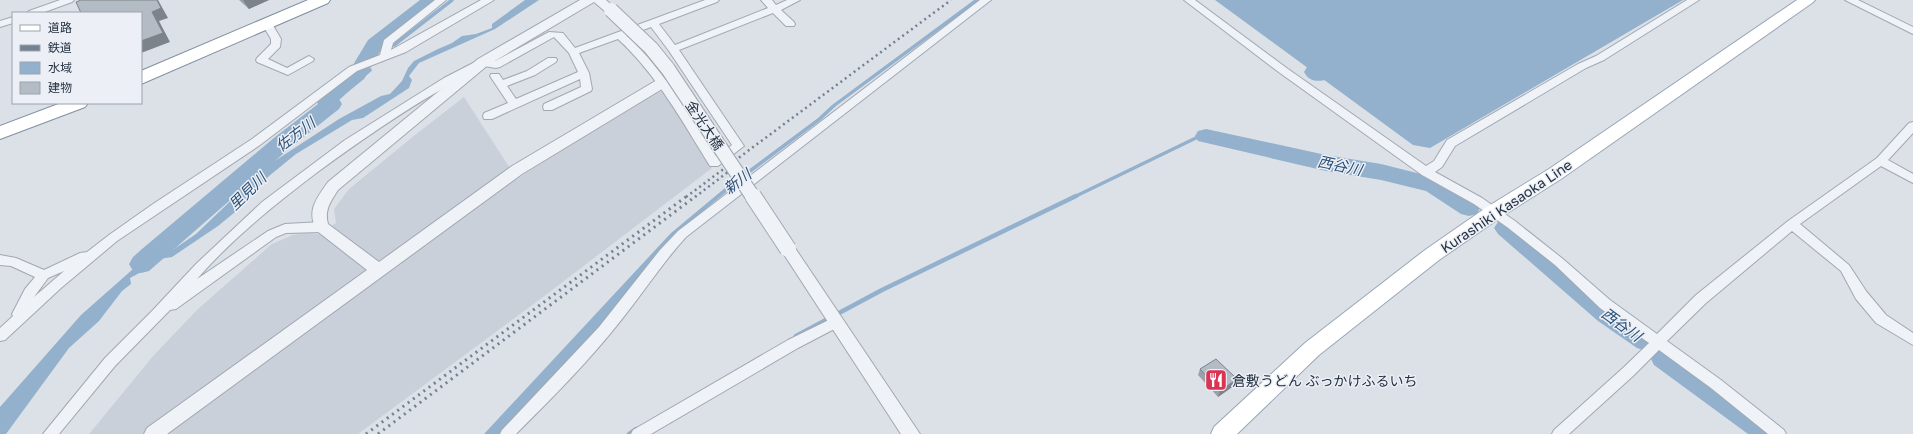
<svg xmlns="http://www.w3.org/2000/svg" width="1913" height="434" font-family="'Golos Text','Noto Sans JP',sans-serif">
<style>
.built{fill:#cad0da}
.water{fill:#93b1cc}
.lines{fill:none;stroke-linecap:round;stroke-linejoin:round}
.stream-far1{stroke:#93b1cc;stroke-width:3.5}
.stream{stroke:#93b1cc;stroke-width:4.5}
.river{fill:#93b1cc;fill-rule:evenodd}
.minor-casing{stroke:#a1a8b2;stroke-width:2}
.tertiary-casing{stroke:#a1a8b2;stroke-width:2}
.primary-casing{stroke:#9aa6b5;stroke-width:2}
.trunk-casing{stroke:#828fa0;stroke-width:2}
.minor{fill:#eff2f6;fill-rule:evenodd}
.tertiary{fill:#eff2f6;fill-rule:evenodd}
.primary{fill:#fff;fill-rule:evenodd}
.trunk{fill:#fff;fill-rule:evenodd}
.rail-far1{stroke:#748193;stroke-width:2.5;stroke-dasharray:2 3.5;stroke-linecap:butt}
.rail{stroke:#748193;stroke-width:3;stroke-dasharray:2 4.5;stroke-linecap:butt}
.tertiary-bridge-far1-casing{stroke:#a1a8b2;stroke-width:16;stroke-linecap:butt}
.tertiary-bridge-casing{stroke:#a1a8b2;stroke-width:18;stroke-linecap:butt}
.tertiary-bridge-far1{stroke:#eff2f6;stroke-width:14}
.tertiary-bridge{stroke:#eff2f6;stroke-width:16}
.wall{fill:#9aa1a9}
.shaded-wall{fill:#7d838a}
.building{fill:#b3bbc5;stroke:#7d838a}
.labels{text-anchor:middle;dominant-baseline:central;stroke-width:3;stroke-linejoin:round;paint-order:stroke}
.street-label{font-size:14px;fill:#243040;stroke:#ecf0f6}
.poi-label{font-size:14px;fill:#243040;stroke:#ecf0f6;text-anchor:start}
.water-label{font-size:15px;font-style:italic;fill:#2b5077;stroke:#ecf0f6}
</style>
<rect width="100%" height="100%" fill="#dce1e8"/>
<!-- built -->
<path class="built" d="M 663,91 L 712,168 L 547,294 L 358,434 L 89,434 L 154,355 L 198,309 L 272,244 L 293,235 L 307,233 L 319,234 L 336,223 L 334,209 L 349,189 L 415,135 L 464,97 L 517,179 L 565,147 L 658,92 Z"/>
<!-- water -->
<path class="water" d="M 525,0 L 539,0 L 495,29 L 419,63 L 409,76 L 412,80 L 409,88 L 363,118 L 352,120 L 296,154 L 269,176 L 246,199 L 240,208 L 218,226 L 172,257 L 159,259 L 156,264 L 130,278 L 131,284 L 122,291 L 99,321 L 69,348 L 6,434 L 0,434 L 0,407 L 81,315 L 150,254 L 152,255 L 174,249 L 196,234 L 267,166 L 339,119 L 381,96 L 390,94 L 402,81 L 408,68 L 414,61 L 438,49 L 452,43 L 462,36 L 476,34 L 492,28 L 492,24 Z
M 974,0 L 980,0 L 836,106 L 821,120 C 787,146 752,171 719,198 C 686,225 650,252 631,291 L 502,434 L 484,434 L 671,233 L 731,183 L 818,118 L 832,105 Z
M 1215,0 L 1683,0 L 1430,148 L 1413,145 Z"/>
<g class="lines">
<!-- stream-far1 -->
<path class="stream-far1" d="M 394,45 L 452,0
M 332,104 L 370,70
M 1074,197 L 1200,136 L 1206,136"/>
<!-- stream -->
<path class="stream" d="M 796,336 L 882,290 L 1076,196
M 629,434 L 636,429"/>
<!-- river -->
<path class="river" d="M 420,0 L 440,0 L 423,17 L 382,48 L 364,79 L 339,99 L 342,104 L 339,109 L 291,147 L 149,271 L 141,273 L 133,271 L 129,264 L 133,257 L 142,249 L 275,137 L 318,104 L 317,102 L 322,92 L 350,70 L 368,40 Z
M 1314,65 L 1321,67 L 1328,75 L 1325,80 C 1316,82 1309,81 1304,72 L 1307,67 Z
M 1206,129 L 1326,155 L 1381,164 L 1441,179 L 1477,202 L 1480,208 L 1477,214 L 1469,216 L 1461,214 L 1426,191 L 1381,180 L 1326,171 L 1198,141 L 1195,136 L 1198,131 Z
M 1506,219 L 1514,222 L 1616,307 L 1655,334 L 1659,341 L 1655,348 L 1646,351 L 1637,348 L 1598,321 L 1498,234 L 1494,228 L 1498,222 Z
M 1663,346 L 1672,349 L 1779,425 L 1783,434 L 1748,434 L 1654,365 L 1650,357 L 1654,349 Z"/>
<!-- minor casing -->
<g class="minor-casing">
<path id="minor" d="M 60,0 L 74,0 L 72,2 L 42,13 L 27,13 L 29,11 Z
M 435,0 L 446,0 L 393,43 L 391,50 L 481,0 L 494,0 L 406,52 L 357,71 L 260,145 L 117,241 L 61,288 L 5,340 L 0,341 L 0,328 L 13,316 L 12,314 L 25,289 L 35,277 L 11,266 L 0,265 L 0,255 L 16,258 L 44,270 L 80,253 L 87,252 L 109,235 L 153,204 L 252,139 L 349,67 L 380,55 L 384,40 ZM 64,271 L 34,297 L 48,278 Z
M 705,0 L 719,0 L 717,2 L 659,24 L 675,45 L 768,8 L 761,0 L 772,0 L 776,5 L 787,0 L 800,0 L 781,10 L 794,22 L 795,24 L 794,26 L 786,26 L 773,13 L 679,50 L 744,146 L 718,166 L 710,166 C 682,121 657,75 618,39 L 579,53 L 589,73 L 592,89 L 591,91 L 552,110 L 544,110 L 543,107 L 544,104 L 581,87 L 580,79 L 492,119 L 484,119 L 483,116 L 484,113 L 508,103 L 490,76 L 491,74 L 499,74 L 503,80 L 527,71 L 548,58 L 556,58 L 557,60 L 556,62 L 535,75 L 507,86 L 516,99 L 578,72 L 569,53 L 554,37 L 500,67 L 496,68 L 484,66 C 425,96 369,134 315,174 C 273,206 232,239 197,279 L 268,231 L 285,224 L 322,222 L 326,224 L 328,227 L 326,230 L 322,232 L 286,233 L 276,237 L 176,309 L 170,310 L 115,366 L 59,434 L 43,434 L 105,358 L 152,311 L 196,264 L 262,202 L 345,140 L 444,78 L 479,60 L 483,59 L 495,61 L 549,32 L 563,33 L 575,48 ZM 651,27 L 669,51 L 732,145 L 716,156 C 688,114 664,70 627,36 Z
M 980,0 L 991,0 L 686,237 C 662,263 644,292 622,319 C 590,360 553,397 516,434 L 500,434 L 502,430 L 599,327 L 660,250 L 678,231 Z
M 1184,0 L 1195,0 L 1288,69 L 1426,166 L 1434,161 L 1447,140 L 1578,64 L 1596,56 L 1687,0 L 1699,0 L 1604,60 L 1586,68 L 1455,146 L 1442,167 L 1435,172 L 1482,198 L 1515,221 L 1563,259 L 1610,300 L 1657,334 L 1696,295 L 1788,221 L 1877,158 L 1909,123 L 1913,122 L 1913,133 L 1888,160 L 1913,174 L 1913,183 L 1881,166 L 1800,224 L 1849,265 L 1866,291 L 1886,315 L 1913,333 L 1913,345 L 1876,323 L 1856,299 L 1841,271 L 1792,231 L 1706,303 L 1667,341 L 1721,380 L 1784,430 L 1786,434 L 1768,434 L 1711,388 L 1659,350 L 1633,376 L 1569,434 L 1552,434 L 1554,430 L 1623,368 L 1649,343 L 1600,308 L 1555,265 L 1507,227 L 1474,204 L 1422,175 L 1280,73 Z
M 1845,0 L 1858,0 L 1913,27 L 1913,34 Z
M 13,17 L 13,23 L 0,27 L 0,21 Z
M 267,21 L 271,22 L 281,39 L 280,47 L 268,59 L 287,68 L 309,56 L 314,59 L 313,61 L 288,75 L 257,62 L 256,60 L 257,58 L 271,44 L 271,39 L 262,24 Z
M 835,317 L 840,318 L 842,322 L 840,326 L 798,348 L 651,434 L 631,434 L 633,430 L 788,340 Z"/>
</g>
<!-- tertiary casing -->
<g class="tertiary-casing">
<path id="tertiary" d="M 580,0 L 606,0 L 617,10 L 615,13 L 607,13 L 594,2 L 488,65 L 338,190 C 331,201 324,210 328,224 L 379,262 L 512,166 L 657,80 L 667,80 L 669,83 L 667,86 L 522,174 L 167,434 L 144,434 L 147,428 L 367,270 L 317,231 C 306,211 316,199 328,182 L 478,59 Z
M 788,243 L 793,245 L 920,434 L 901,434 L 783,253 L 780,249 L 783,245 Z"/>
</g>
<!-- primary casing -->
<g class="primary-casing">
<path id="primary" d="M 1797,0 L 1815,0 L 1812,3 L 1561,179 L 1501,217 L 1439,260 L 1319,355 L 1237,434 L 1211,434 L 1214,427 L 1305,343 L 1425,250 L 1487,207 L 1549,169 Z"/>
</g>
<!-- trunk casing -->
<g class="trunk-casing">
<path id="trunk" d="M 308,0 L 330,0 L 328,3 L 141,84 L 141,71 Z
M 61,103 L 88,103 L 85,107 L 0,139 L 0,126 Z"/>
</g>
<!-- minor -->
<use href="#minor" class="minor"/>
<!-- tertiary -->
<use href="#tertiary" class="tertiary"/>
<!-- primary -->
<use href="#primary" class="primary"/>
<!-- trunk -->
<use href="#trunk" class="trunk"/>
<!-- rail-far1 -->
<path class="rail-far1" d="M 686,197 L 951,0
M 695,197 L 728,172"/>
<!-- rail -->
<path class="rail" d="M 366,434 L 687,196
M 378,434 L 696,196"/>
<!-- tertiary-bridge-far1 casing -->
<g class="tertiary-bridge-far1-casing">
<path id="tertiary-bridge-far1" d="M 611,10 L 651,48 L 668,69 L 753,197"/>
</g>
<!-- tertiary-bridge casing -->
<g class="tertiary-bridge-casing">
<path id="tertiary-bridge" d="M 753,196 L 788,249"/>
</g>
<!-- tertiary-bridge-far1 -->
<use href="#tertiary-bridge-far1" class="tertiary-bridge-far1"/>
<!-- tertiary-bridge -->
<use href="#tertiary-bridge" class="tertiary-bridge"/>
</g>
<!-- wall -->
<path class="wall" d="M 239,0 L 269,0 L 249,9 Z
M 1200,369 L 1235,385 L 1218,397 L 1198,375 Z"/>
<!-- shaded-wall -->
<path class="shaded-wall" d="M 157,0 L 158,0 L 168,18 L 159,21 L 170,42 L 141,53 L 141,41 Z
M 243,0 L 269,0 L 249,9 Z
M 1237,379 L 1235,385 L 1218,397 L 1220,391 Z"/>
<!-- building -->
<path class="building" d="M 81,0 L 157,0 L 161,8 L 152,12 L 163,33 L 141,41 L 141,13 L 81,13 L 76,2 Z
M 1216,359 L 1237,379 L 1220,391 L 1200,369 Z"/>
<!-- icons -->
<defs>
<g id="restaurant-square" transform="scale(1.15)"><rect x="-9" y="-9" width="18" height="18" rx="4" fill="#db3354" stroke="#ecf0f6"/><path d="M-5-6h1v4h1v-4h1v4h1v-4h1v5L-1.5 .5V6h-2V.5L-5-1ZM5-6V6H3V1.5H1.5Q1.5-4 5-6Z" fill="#fff"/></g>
</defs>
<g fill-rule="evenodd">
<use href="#restaurant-square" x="1216" y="380"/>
</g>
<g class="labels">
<!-- street labels -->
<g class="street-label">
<text transform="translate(705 125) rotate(56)">金光大橋</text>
<text transform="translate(1506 206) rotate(-34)">Kurashiki Kasaoka Line</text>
</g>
<!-- poi labels -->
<g class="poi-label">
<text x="1232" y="380">倉敷うどん ぶっかけふるいち</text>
</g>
<!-- water labels -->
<g class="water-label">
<text transform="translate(295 134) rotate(-37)">佐方川</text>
<text transform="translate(1340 165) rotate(12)">西谷川</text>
<text transform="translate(737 181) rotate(-37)">新川</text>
<text transform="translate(247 191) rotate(-44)">里見川</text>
<text transform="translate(1622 324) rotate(36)">西谷川</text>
</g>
</g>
<!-- legend -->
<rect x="12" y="12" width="130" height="92" fill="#ecf0f6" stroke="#9ca3ad"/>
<rect x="20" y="25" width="20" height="6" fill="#ffffff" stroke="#9ca3ad"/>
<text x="48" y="32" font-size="12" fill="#243040">道路</text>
<rect x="20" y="45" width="20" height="6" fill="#748193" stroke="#9ca3ad"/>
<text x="48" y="52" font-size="12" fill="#243040">鉄道</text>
<rect x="20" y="62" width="20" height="12" fill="#93b1cc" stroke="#9ca3ad"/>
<text x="48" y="72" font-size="12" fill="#243040">水域</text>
<rect x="20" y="82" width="20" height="12" fill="#b3bbc5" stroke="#9ca3ad"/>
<text x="48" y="92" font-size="12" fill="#243040">建物</text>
</svg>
